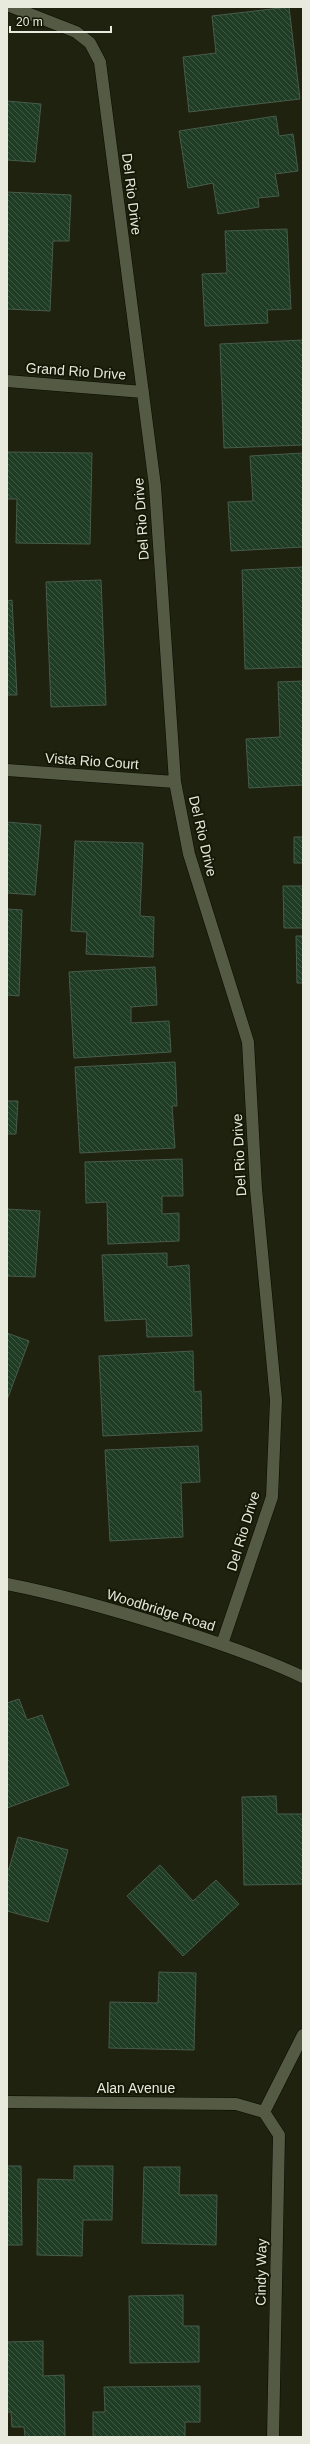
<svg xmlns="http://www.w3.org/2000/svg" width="310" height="2444" font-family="Helvetica,sans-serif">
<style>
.building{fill:url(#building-back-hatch);stroke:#485b4b}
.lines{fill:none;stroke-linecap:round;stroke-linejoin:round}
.minor-casing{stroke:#080b00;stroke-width:13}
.minor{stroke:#555a44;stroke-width:12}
.labels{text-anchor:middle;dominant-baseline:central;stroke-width:4;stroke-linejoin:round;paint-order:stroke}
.street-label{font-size:14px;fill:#e7eadd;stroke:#151805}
</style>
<defs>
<pattern id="building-back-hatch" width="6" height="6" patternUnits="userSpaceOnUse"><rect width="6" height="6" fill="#1f3c25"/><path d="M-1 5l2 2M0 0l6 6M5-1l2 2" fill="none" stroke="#405844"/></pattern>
</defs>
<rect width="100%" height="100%" fill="#1e220e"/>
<!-- building -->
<path class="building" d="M 289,7 L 300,99 L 189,112 L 183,57 L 216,53 L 212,16 Z
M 7,101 L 41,104 L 35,162 L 7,160 Z
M 276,116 L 279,136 L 293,134 L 298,171 L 275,174 L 279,196 L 258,198 L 259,207 L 218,214 L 213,183 L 188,188 L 179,131 Z
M 7,192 L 71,195 L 69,241 L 53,241 L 50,311 L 7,309 Z
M 287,229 L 291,309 L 267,310 L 268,323 L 205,326 L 202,274 L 227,273 L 225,231 Z
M 303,340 L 303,445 L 224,448 L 220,344 Z
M 7,452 L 92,453 L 90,544 L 16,543 L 17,499 L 7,499 Z
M 303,453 L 303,547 L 231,551 L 228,502 L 253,501 L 250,456 Z
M 303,567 L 303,667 L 245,669 L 242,570 Z
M 101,580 L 106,705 L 51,707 L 46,582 Z
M 12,600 L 17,695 L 7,695 L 7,601 Z
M 303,681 L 303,785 L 249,788 L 246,739 L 280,737 L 278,682 Z
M 7,822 L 41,825 L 35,895 L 7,893 Z
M 294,837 L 303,837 L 303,863 L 294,863 Z
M 75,841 L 143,843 L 140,916 L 154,917 L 153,957 L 86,954 L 87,932 L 71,931 Z
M 283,886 L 303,886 L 303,928 L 284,928 Z
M 7,909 L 22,910 L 19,996 L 7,995 Z
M 296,936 L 303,936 L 303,983 L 297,983 Z
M 155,967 L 157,1005 L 131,1007 L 131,1023 L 169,1021 L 171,1052 L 74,1058 L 69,972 Z
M 175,1062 L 177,1106 L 172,1106 L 175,1148 L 80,1153 L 75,1067 Z
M 7,1101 L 18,1101 L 16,1134 L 7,1134 Z
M 182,1159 L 183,1196 L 162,1196 L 162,1214 L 179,1213 L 179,1241 L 108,1244 L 107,1202 L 86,1203 L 85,1162 Z
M 7,1209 L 40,1211 L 35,1277 L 7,1276 Z
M 167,1253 L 167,1267 L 189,1265 L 192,1336 L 147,1337 L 146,1319 L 105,1321 L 102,1255 Z
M 7,1333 L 29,1341 L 7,1400 Z
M 193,1351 L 194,1392 L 201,1391 L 202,1431 L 103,1436 L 99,1356 Z
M 198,1446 L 200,1482 L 181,1483 L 183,1537 L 110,1541 L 105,1450 Z
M 19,1699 L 27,1720 L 42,1715 L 69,1785 L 7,1808 L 7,1703 Z
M 276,1796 L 277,1814 L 303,1814 L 303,1884 L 244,1885 L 242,1797 Z
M 18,1837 L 68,1850 L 48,1922 L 7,1911 L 7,1869 L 9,1869 Z
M 160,1865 L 193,1901 L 216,1880 L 239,1904 L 183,1956 L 127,1896 Z
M 159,1972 L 196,1973 L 194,2050 L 109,2048 L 110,2002 L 158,2003 Z
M 7,2166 L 21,2166 L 22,2245 L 7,2245 Z
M 74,2166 L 113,2166 L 112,2220 L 83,2220 L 82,2256 L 37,2255 L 38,2179 L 74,2180 Z
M 144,2167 L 180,2167 L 179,2195 L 217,2195 L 216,2245 L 142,2243 Z
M 183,2295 L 183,2326 L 199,2326 L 199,2362 L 130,2363 L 129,2296 Z
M 43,2341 L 43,2376 L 64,2375 L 65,2437 L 25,2437 L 24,2427 L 12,2427 L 11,2412 L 7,2412 L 7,2342 Z
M 200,2386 L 200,2422 L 185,2422 L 185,2437 L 93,2437 L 93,2412 L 105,2412 L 104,2387 Z"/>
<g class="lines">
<!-- minor casing -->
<g class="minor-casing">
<path id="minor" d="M 12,7 L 76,32 L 90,43 L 100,62 L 155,486 L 175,782 L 189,854 L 248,1042 L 256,1189 L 276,1400 L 272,1497 L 222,1644
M 7,381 L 143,392
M 7,770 L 175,782
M 7,1584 C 63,1595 118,1611 172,1628 C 216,1642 261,1657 303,1677
M 7,2102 L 236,2104 L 264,2112
M 264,2112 L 279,2135 L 273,2437
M 264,2112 L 303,2035"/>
</g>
<!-- minor -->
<use href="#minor" class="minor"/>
</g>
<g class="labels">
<!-- street labels -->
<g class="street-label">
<text transform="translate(132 194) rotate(83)">Del Rio Drive</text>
<text transform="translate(76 371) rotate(4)">Grand Rio Drive</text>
<text transform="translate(141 519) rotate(-94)">Del Rio Drive</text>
<text transform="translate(92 761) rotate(4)">Vista Rio Court</text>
<text transform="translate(203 836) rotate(77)">Del Rio Drive</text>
<text transform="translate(239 1155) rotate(-93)">Del Rio Drive</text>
<text transform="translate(243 1531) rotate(-73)">Del Rio Drive</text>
<text transform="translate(161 1610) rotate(17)">Woodbridge Road</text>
<text x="136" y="2088">Alan Avenue</text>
<text transform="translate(261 2272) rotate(-89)">Cindy Way</text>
</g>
</g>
<!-- border -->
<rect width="310" height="2444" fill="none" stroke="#e7eadd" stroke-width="16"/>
<!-- scale -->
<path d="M10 26v6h101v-6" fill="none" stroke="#e7eadd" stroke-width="2"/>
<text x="16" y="26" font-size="12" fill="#e7eadd" stroke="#151805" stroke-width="3" paint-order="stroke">20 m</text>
</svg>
